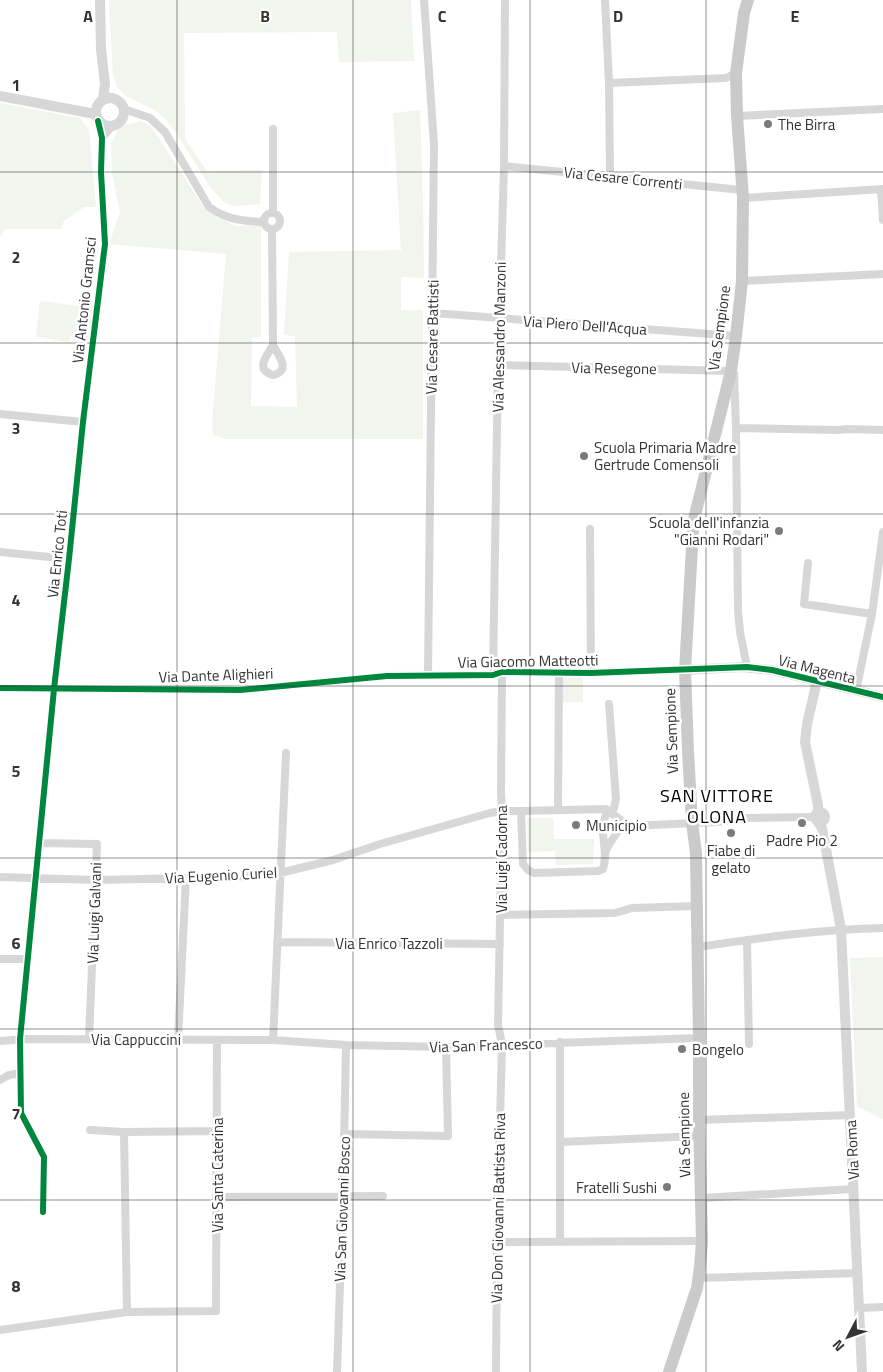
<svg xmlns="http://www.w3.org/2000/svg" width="883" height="1372" font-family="'Titillium Web',sans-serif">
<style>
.green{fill:#f1f5ed}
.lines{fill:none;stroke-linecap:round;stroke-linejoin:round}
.minor{stroke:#d7d7d7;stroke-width:8}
.tertiary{stroke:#d7d7d7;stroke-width:10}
.primary{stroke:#cacaca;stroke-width:12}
.cycleway-casing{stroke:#fff;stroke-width:9}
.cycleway{stroke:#00873e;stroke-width:6}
.grid{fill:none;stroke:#333;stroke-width:1;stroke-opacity:0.55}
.poi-dot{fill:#7a7a7a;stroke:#fff;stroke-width:2}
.labels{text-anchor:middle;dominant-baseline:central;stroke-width:5;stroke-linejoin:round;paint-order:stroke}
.poi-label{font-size:15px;fill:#333;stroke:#fff;text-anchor:start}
.street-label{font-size:15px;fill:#333;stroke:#fff}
.quarter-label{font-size:18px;letter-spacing:1px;fill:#000;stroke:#fff}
.grid-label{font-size:16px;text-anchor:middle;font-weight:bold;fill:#333;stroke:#fff;stroke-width:5;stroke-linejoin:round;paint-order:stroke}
</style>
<rect width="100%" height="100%" fill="#fff"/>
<!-- green -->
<path class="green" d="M 109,0 L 411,0 L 414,61 L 339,62 L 337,32 L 184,33 L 185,139 L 207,171 L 262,170 L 260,204 L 233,206 L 224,202 L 210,187 L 175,131 L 164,118 L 154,110 L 126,96 L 117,87 L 113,76 Z
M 0,103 L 80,118 L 89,130 L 96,207 L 84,207 L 64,221 L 61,229 L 5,229 L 0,237 Z
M 420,110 L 423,197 L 424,278 L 401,277 L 401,310 L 423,310 L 423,439 L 224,439 L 224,438 L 213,435 L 212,423 L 226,254 L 109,244 L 120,212 L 112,173 L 111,144 L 117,132 L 123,126 L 140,121 L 151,126 L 204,208 L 216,217 L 236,226 L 261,225 L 261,337 L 252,338 L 251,406 L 297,407 L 295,336 L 284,335 L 289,252 L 401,250 L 393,113 Z
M 40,301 L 95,308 L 91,338 L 71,336 L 69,342 L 36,337 Z
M 561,678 L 583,678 L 583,702 L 561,702 Z
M 527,818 L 553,818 L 554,839 L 594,839 L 593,864 L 556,865 L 555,851 L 528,852 Z
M 883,957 L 883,1119 L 857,1106 L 850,958 Z"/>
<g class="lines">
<!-- minor -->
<path class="minor" d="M 424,0 L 434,144 L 428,675
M 605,0 L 609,83 L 610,177
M 609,83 L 726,78 L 736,73
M 124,109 L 150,118 L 165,132 L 209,207 C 227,220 243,221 264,222
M 737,116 L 883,109
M 102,138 L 112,126
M 504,166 L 742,190
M 881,189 L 883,220
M 743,198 L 883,189
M264 221a8 8 0 1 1 16 0a8 8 0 1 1-16 0Z
M 273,213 L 273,129
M 272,229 L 273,345 C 267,356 254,369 273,375 C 292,370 278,355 273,345
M 742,281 L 883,274
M 433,313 L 736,336
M 498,365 L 731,371
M 734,374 L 736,428 L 738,610 L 740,632 L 747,667
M 0,414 L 83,422
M 736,428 L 838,430 L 848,429 L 883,430
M 590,529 L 591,673
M 0,552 L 69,559
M 808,563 L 804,604 L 872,614
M 493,675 L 498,365 L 504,166 L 505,0
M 0,688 L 240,690 L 387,676 L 493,675 L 502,672 L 559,673 L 685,670
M 856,691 L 872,614 L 883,532
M 609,704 L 616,799 L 614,808 L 611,812
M 558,810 L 559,673
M 521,811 L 523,864 L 528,870 L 534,873 L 598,871 L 603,869 C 610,847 596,834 608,810
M 39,843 L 97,844 L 89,1039
M 605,853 L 608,846 L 624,822
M 0,877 L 96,880 L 234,877 L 280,873 L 333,860 L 380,844 L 490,813 L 502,811 L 521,811 L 606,809 L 629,826 L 717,822 L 746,818 L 815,817
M 500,915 L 615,913 L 632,908 L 697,906
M 747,940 L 749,1044
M 277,942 L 500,944
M 698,947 C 759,938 821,929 883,928
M 0,959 L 28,959
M 178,1040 L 186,878
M 273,1040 L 286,753
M 0,1041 L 26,1039 L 273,1040 L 346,1045 L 446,1047 L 699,1038
M 0,1080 L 9,1075 L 21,1073
M 699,1120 L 850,1115
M 90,1130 L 124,1132 L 217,1131
M 124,1132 L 127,1312
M 344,1134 L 448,1136 L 446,1047
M 560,1142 L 699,1136
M 217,1197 L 383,1196
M 702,1198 L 853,1189
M 43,1212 L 44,1157 L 21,1113 L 20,1039 L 54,689 L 69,559 L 83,422 L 105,244 L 101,172 L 102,138 L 98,121
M 497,1242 L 702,1241
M 560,1242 L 560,1042
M 699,1278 L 858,1273
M 859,1308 L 883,1307
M 0,1330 L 127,1312 L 216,1311 L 217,1040
M 337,1372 L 343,1197 L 346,1045
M 496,1372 L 497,1242 L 502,1044 L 498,1025 L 502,811 L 501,794 L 502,672"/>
<!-- tertiary -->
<path class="tertiary" d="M 100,0 L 101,49 L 105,84 L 103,99
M 0,96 L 95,114
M96 112a14 14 0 1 1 28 0a14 14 0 1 1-28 0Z
M 685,670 L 742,667 L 772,670 L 883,697
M 817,681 L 807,724 L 805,742 L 818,805 L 818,813
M815 817a5 5 0 1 1 10 0a5 5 0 1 1-10 0Z
M 818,822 L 822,828 L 841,929 L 862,1372"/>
<!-- primary -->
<path class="primary" d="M 669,1372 L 697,1288 L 700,1267 L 702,1241 L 699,1120 L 699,1038 L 696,853 L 692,823 L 688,751 L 685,670 L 693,530 L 693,523 L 731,371 L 736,336 L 742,281 L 743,198 L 737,116 L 736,73 L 744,13 L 748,0"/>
<!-- cycleway casing -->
<g class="cycleway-casing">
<path id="cycleway" d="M 0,688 L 240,690 L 387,676 L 493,675 L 502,672 L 591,673 L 747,667 L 772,670 L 883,697
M 43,1212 L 44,1157 L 21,1113 L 20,1039 L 54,689 L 69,559 L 83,422 L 105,244 L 101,172 L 102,138 L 98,121"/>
</g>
<!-- cycleway -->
<use href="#cycleway" class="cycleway"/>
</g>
<!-- grid -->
<path class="grid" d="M 177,0 L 177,1372M 353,0 L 353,1372M 530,0 L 530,1372M 706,0 L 706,1372M 0,172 L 883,172M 0,343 L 883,343M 0,514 L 883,514M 0,686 L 883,686M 0,858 L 883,858M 0,1029 L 883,1029M 0,1200 L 883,1200"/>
<!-- markers -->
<g class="poi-dot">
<circle cx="768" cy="124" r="5"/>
<circle cx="584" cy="456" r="5"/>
<circle cx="779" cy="531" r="5"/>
<circle cx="802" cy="823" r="5"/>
<circle cx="576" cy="825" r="5"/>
<circle cx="731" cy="833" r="5"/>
<circle cx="682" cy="1049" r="5"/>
<circle cx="667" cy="1187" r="5"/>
</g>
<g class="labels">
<!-- poi labels -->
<g class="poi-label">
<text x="778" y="124">The Birra</text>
<text x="594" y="447">Scuola Primaria Madre<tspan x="594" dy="17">Gertrude Comensoli</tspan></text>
<text x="769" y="522" text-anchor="end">Scuola dell'infanzia<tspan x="769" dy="17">"Gianni Rodari"</tspan></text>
<text x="586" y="825">Municipio</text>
<text x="802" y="840" text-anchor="middle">Padre Pio 2</text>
<text x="731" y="850" text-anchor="middle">Fiabe di<tspan x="731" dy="17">gelato</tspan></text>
<text x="692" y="1049">Bongelo</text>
<text x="657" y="1187" text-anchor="end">Fratelli Sushi</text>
</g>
<!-- street labels -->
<g class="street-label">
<text transform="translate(623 178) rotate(6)">Via Cesare Correnti</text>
<text transform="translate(84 300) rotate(-84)">Via Antonio Gramsci</text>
<text transform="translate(585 325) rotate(4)">Via Piero Dell'Acqua</text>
<text transform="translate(719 328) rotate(-82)">Via Sempione</text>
<text transform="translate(432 337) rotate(-89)">Via Cesare Battisti</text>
<text transform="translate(499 337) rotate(-89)">Via Alessandro Manzoni</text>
<text transform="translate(614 368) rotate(1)">Via Resegone</text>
<text transform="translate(57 554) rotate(-84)">Via Enrico Toti</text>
<text transform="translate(528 661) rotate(-1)">Via Giacomo Matteotti</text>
<text transform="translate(817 669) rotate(14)">Via Magenta</text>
<text transform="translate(216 675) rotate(-2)">Via Dante Alighieri</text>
<text transform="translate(671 731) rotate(-92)">Via Sempione</text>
<text transform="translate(501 859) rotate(-90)">Via Luigi Cadorna</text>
<text transform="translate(221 875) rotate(-3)">Via Eugenio Curiel</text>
<text transform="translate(94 913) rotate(-88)">Via Luigi Galvani</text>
<text x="389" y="943">Via Enrico Tazzoli</text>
<text x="136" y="1039">Via Cappuccini</text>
<text transform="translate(486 1045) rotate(-2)">Via San Francesco</text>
<text transform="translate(684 1135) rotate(-91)">Via Sempione</text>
<text transform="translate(852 1150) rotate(-93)">Via Roma</text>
<text transform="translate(217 1175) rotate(-90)">Via Santa Caterina</text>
<text transform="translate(498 1208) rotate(-89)">Via Don Giovanni Battista Riva</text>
<text transform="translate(342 1209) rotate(-88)">Via San Giovanni Bosco</text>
</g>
<!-- quarter labels -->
<g class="quarter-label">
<text x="717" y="795">SAN VITTORE<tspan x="717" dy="21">OLONA</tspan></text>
</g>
</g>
<g class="grid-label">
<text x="88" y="22">A</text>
<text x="265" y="22">B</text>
<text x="442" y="22">C</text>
<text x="618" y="22">D</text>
<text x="795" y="22">E</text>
<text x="16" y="91">1</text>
<text x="16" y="263">2</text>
<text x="16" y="434">3</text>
<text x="16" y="606">4</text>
<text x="16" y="777">5</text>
<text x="16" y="949">6</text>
<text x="16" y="1120">7</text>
<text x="16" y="1292">8</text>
</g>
<!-- north arrow -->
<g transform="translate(848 1337) rotate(229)" stroke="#ffffff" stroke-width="4" paint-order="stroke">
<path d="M0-4L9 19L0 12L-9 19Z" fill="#333333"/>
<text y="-8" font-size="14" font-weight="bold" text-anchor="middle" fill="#333333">N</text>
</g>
</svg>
